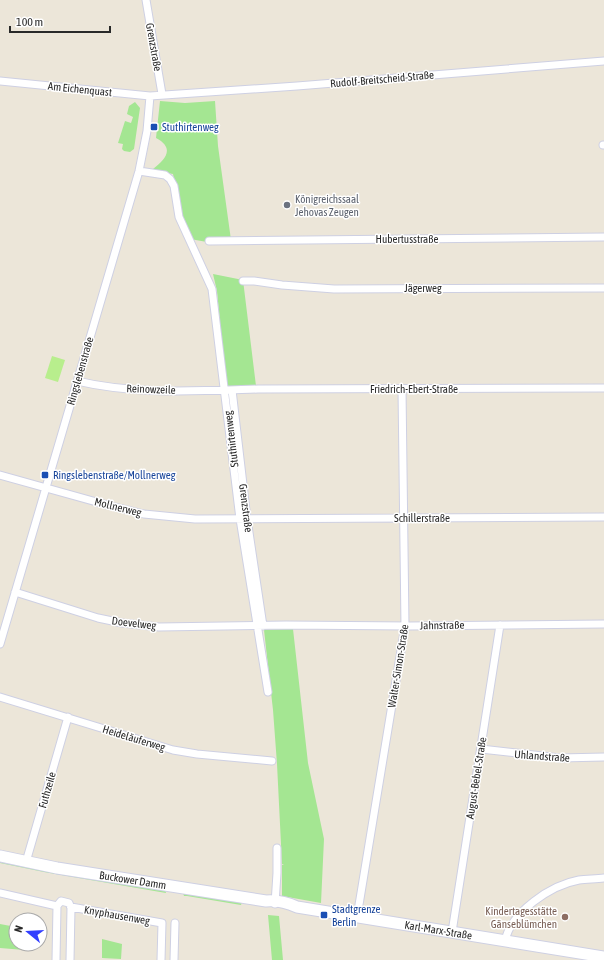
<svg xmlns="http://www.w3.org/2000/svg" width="604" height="960" font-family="'Asap Condensed',sans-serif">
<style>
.green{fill:#a4e692}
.pitch{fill:#b8ee8d}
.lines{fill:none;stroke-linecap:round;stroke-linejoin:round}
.street-casing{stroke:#ced0e3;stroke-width:9}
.secondary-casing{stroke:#ced0e3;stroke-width:13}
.street{stroke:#fff;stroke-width:7}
.secondary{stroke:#fff;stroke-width:11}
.transit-dot{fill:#1a4fb4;stroke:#fff;stroke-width:1.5}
.worship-dot{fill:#6b7280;stroke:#fff;stroke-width:1.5}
.education-dot{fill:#8d6e63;stroke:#fff;stroke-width:1.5}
.labels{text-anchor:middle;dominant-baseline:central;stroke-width:3;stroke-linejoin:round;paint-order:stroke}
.street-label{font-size:11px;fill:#292929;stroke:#fff}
.transit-label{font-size:11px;fill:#164399;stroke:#fff;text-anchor:start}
.worship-label{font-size:11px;fill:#5b616d;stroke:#fff;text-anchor:start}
.education-label{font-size:11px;fill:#785e54;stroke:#fff;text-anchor:end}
</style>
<rect width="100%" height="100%" fill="#ece6d9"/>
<!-- green -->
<path class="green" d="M 160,101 L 185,103 L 215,101 L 218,146 L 231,240 L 207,242 L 190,239 L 182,220 L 173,174 L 155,171 L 153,169 C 166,159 175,148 156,138 Z
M 135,102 L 140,108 L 134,149 L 130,152 L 124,151 L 122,149 L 123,144 L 118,143 L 125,121 L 131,123 L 133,117 L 127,114 L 129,106 Z
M 213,274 L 243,280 L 256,386 L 229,387 L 226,386 L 217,291 Z
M 293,629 L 308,763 L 324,839 L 321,903 L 282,896 L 282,865 L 284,865 L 282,864 L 277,764 L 273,710 L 264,630 Z
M 0,859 L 165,889 L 166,893 L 44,872 L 0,863 Z
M 183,893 L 242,902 L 241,905 L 187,896 L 184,896 Z
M 268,915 L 279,916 L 283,960 L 272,960 Z
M 0,924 L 16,927 L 16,944 L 24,944 L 24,950 L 0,948 Z
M 102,939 L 122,944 L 121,959 L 102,958 Z"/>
<!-- pitch -->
<path class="pitch" d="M 52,356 L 65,360 L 58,382 L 45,378 Z"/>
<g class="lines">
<!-- street casing -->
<g class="street-casing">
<path id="street" d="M 146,0 L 162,94
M 0,81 L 150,96 L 297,86 L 604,61
M 603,145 L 604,145
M 139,171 L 165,175 L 170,179 L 174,186 L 179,217 L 212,289 L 240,519 L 268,692
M 209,241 L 604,237
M 243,281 L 254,281 L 282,285 L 334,289 L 604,288
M 77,381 C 135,395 199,391 258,389 L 604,388
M 232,390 L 247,519 L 263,626
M 0,475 L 111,506 L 144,514 L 195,519 L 604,517
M 15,592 L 98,618 L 122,623 L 159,627 L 286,625 L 409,626 L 604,624
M 0,644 L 139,171 L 147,131 L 150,96
M 0,697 L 173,750 L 197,754 L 272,761
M 481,749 L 560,758 L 604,757
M 26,862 L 68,717
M 0,893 L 57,906 L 61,901 L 69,903 L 71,908 L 70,960
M 275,904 L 277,873 L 277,848
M 71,907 L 162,923 L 161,960
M 357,917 L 405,626 L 402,389
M 452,932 L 500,625
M 505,941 C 511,912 551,885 579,880 C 587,879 596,879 604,878
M 56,960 L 57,906
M 174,960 L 175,923"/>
</g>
<!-- secondary casing -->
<g class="secondary-casing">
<g id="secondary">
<path id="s1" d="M 0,856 L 57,868 L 266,901 C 278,900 286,902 297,907 L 604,957"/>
</g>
</g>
<!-- street -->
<use href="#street" class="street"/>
<!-- secondary -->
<use href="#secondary" class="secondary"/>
</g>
<!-- markers -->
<g class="transit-dot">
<rect x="150" y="123" width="8" height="8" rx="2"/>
<rect x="41" y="471" width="8" height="8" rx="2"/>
<rect x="320" y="911" width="8" height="8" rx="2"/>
</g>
<circle class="worship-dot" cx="287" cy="205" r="4"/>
<circle class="education-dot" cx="565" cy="917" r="4"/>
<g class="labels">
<!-- street labels -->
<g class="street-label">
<text transform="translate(154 47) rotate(80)">Grenzstraße</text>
<text transform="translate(382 79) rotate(-5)">Rudolf-Breitscheid-Straße</text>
<text transform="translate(80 89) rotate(6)">Am Eichenquast</text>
<text x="407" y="239">Hubertusstraße</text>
<text x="423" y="288">Jägerweg</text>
<text transform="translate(80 371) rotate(-74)">Ringslebenstraße</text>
<text transform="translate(151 389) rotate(2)">Reinowzeile</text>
<text x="414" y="389">Friedrich-Ebert-Straße</text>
<text transform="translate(231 439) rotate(-97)">Stuthirtenweg</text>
<text transform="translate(118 507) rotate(14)">Mollnerweg</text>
<text transform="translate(246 508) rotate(83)">Grenzstraße</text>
<text x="422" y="518">Schillerstraße</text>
<text transform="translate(134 623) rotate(7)">Doevelweg</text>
<text transform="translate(442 625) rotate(-1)">Jahnstraße</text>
<text transform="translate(398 666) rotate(-81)">Walter-Simon-Straße</text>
<text transform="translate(134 738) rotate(17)">Heideläuferweg</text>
<text transform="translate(542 756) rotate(4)">Uhlandstraße</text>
<text transform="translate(476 778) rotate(-81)">August-Bebel-Straße</text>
<text transform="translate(47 790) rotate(-74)">Futhzeile</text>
<text stroke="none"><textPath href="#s1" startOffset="135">Buckower Damm</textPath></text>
<text transform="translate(117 915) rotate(10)">Knyphausenweg</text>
<text stroke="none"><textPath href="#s1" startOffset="445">Karl-Marx-Straße</textPath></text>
</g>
<!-- transit labels -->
<g class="transit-label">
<text x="162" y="127">Stuthirtenweg</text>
<text x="53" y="475">Ringslebenstraße/Mollnerweg</text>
<text x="332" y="909">Stadtgrenze<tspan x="332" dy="13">Berlin</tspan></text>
</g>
<!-- worship labels -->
<g class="worship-label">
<text x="295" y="199">Königreichssaal<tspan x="295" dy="13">Jehovas Zeugen</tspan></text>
</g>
<!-- education labels -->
<g class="education-label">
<text x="557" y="911">Kindertagesstätte<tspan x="557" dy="13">Gänseblümchen</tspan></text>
</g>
</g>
<!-- north arrow -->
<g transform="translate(28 932) rotate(288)"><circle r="19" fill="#ffffff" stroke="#a9a9a9"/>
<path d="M0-3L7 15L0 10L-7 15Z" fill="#333fff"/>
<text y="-6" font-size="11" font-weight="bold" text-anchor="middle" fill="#292929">N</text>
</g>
<!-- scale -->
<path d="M10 26v6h100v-6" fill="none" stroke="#292929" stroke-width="2"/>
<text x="16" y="26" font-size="12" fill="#292929" stroke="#ffffff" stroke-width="3" paint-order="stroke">100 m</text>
</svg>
